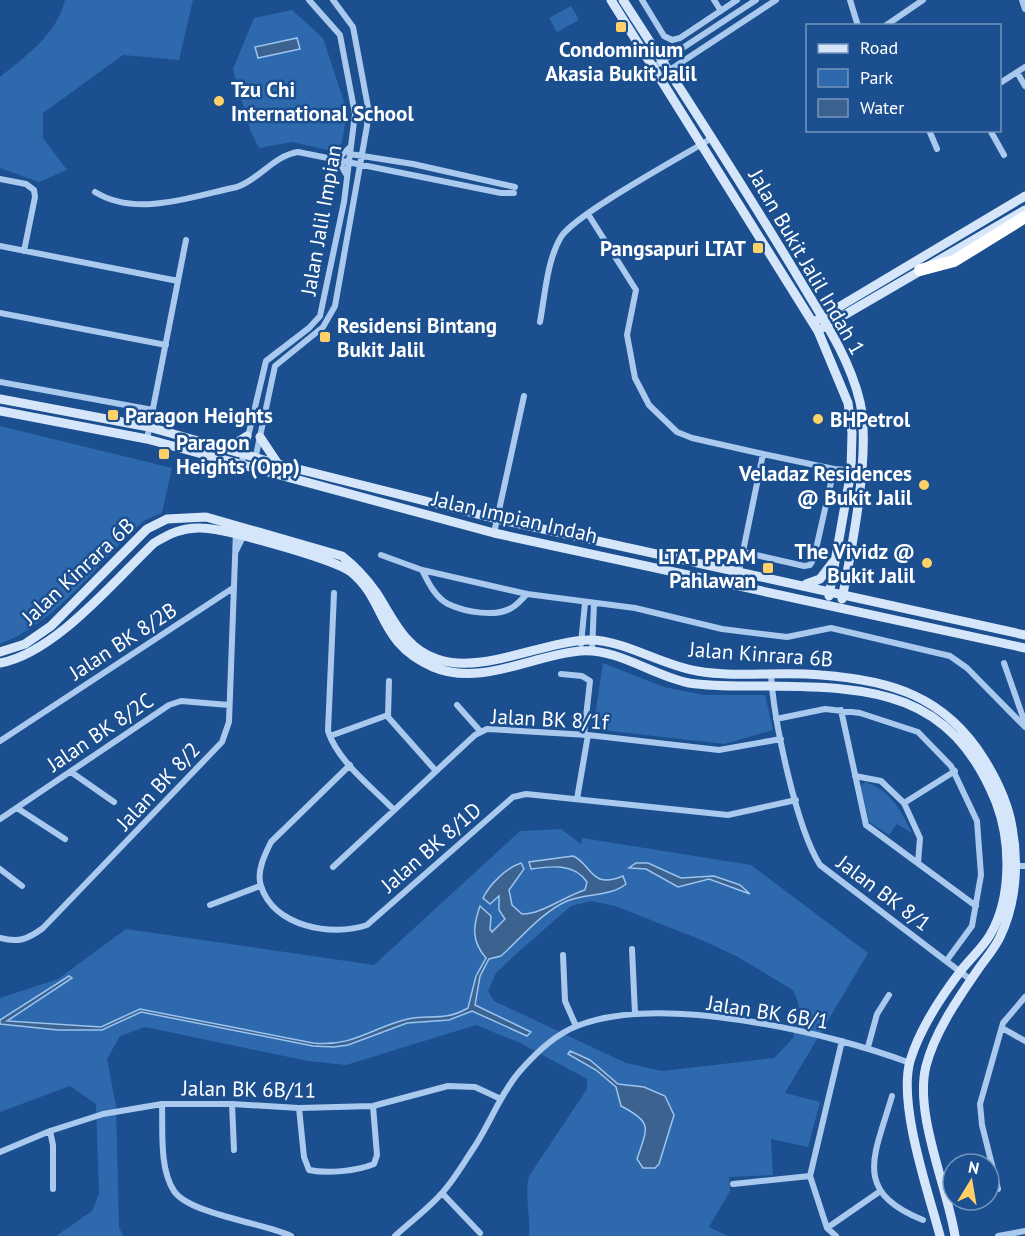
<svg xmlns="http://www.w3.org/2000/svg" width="1025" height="1236" font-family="'PT Sans',sans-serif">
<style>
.green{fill:#2e69ad;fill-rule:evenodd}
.water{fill:#3c6290;stroke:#9cc4f0;stroke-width:1.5}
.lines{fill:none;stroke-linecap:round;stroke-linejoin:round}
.street{stroke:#a9c9ee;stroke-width:6}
.secondary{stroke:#d6e6fa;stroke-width:9}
.highway{stroke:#fff;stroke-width:12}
.poi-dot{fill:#ffd166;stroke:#1b4f8f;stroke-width:2}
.labels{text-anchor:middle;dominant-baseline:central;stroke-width:5;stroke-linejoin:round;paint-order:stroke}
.poi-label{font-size:21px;font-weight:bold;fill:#fff;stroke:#1b4f8f;text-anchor:start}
.street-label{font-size:21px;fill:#fff;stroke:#1b4f8f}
</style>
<rect width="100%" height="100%" fill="#1b4f8f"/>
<!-- green -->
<path class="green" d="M 65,0 L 193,0 L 179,60 L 123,55 L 43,113 L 43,138 L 67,170 L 39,182 L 0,168 L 0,77 C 26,56 57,34 65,0 Z
M 571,6 L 579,20 L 557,32 L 549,18 Z
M 292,10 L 323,38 L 347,111 L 342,143 L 332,151 L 292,142 L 259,148 L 250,130 L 233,69 L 254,18 Z
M 0,426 L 172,468 L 162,513 L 145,520 L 129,534 C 91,573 52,624 0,644 Z
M 603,663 L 664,687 L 704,695 L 765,695 L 773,730 L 724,744 L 593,729 Z
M 865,782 C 891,790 900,810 912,833 L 897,824 L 889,835 L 869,822 L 861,786 Z
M 561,829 L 581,844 L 582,838 L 751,865 L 868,953 L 785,1093 L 820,1102 L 808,1147 L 771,1139 L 773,1175 L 729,1177 L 730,1191 L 709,1227 L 728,1236 L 529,1236 C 531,1215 524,1196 529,1176 L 587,1089 L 587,1079 L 520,1043 L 476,1025 L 346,1065 L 308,1061 L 145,1027 L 120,1036 L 107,1059 L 116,1106 L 119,1227 L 123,1236 L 56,1236 L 92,1211 L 99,1194 L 96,1104 L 70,1086 L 0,1112 L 0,998 L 58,979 L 126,929 L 374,965 L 520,831 ZM 591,901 L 615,906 L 704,941 L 738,957 L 793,990 L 799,1005 L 793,1038 L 774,1058 L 662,1071 L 626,1063 L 494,1001 L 488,991 L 496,973 L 515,955 L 571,906 Z"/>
<!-- water -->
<path class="water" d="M 297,38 L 300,49 L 258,58 L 255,47 Z
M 573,856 C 592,864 590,890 623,876 L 626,884 C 610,897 585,893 567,901 C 542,912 521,938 501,956 L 489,959 L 480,976 L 475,1005 L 531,1032 L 527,1036 L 472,1011 L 449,1020 L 407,1023 L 348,1045 L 334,1047 L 313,1046 L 141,1012 L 102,1030 L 58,1030 L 0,1024 L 0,1020 L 69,976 L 72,978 L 7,1021 L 101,1027 L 140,1009 L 313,1043 C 352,1047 370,1029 404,1020 C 427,1013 442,1023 468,1008 L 476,976 L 486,958 C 471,941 473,926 480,906 L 491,916 L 490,929 L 492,932 L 505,919 L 499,910 L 499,896 L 490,904 L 483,898 C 490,884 506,868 521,863 L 524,869 L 509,890 L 512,905 L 522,914 C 540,915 565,896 585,890 L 587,882 C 574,863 552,866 531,869 L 529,862 Z
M 636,863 L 648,863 L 681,878 L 714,876 L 740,885 L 750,894 L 709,879 L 678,887 L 646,869 L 629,868 Z
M 570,1051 L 590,1060 L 618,1084 L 644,1087 L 665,1096 L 674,1115 L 659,1164 L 655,1168 L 643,1168 L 637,1159 C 647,1128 654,1123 621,1106 L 616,1087 L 596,1070 L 568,1054 Z"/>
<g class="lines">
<!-- street -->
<path class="street" d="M 642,0 L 664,36 L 672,40 L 680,38 L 737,0
M 714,0 L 721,11
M 850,0 L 858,26
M 1022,0 L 1025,9
M 885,26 L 923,0
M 652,68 L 756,0
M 1017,72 L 1025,86
M 659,77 L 776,0
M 1000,83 L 1025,67
M 929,130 L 937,149
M 990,130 L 1004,155
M 350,154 L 413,164 L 515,187
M 346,174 L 338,159 L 350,147
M 0,179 L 26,184 L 34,190 L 35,197 L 24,251
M 95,192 C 137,218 193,196 237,187 C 260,179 273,156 298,152 L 501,193 L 514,193
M 588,214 L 636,290 L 627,335 L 635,378 L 649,405 L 677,432 L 692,438 L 763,454 L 834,469 L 861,471
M 0,246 L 178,281
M 0,313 L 166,345
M 540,322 C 545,295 547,260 561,237 C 575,214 683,156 712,138
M 0,382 L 153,410
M 147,439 L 186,240
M 255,460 L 275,366 L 323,327 L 335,306 L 367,126 L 368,107 L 353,27 L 333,0
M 241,466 L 266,361 L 309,328 L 320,316 L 344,202 L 355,114 L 340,35 L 309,0
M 494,533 L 524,396
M 236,551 L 245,533
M 743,552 L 804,566 L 810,565 L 814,558 L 834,469
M 381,555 L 422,570 L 527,594 L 635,608 L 722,629 L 787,637 L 831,628 L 950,656 L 967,668 L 1025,727
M 422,570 C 428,582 435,597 448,604 C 465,612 497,618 513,607 C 518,604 523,598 527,594
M 739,571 L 763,454
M 334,593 L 328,731 C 338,762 372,787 394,810
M 581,644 L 585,603
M 592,651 L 594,604
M 1004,663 L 1025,723
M 561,674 L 582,676 L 590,681 L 584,735
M 771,675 C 774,721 796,827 820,865 L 971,980
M 389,681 L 388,717 L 436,771
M 457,705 L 481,732
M 841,710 L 866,825 L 976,906
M 776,719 L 825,709 L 860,713 L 918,732 L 951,766 L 977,821 L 981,875 L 972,926 L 947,960
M 330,736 L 388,715
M 0,741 L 233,588
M 350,765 L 271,842 C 265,854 256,872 261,886 C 274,927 332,937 367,925 L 513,797 L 526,794 L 728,815 L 796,800
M 71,772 L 114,802
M 855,776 L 881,781 L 904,803 L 920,838 L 918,863
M 577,799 L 588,735
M 904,803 L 955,771
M 17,808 L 65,839
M 0,819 L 169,705 L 181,701 L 229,705
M 1013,866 L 1025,866
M 333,867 L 475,735 L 487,729 L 588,735 L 719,750 L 781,739
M 0,869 L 22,886
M 210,905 L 260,886
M 0,938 C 19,943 28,939 43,928 L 222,742 L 229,722 L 236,531
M 632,949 L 635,1014
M 563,955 L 565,1001 L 576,1026
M 1002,1028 L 1025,1041
M 868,1047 L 877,1014 L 889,995
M 892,1096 C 875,1155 851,1191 923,1220
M 162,1104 C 163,1130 159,1168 174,1191 C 189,1214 264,1223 291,1236
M 232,1104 L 234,1150
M 299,1108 L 304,1157 L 309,1170 C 327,1174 357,1171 374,1164 L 377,1155 L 373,1106
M 50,1131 L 53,1145 L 53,1189
M 0,1152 L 50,1131 L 103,1114 L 162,1104 L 232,1104 L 299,1108 L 373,1106 L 448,1086 L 475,1087 L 501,1099
M 733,1184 L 810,1176
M 998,1189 L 982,1125 L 980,1104 L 1003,1023 L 1025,997
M 442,1193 L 480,1233
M 827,1228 L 879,1192
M 395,1236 C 410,1222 428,1209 442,1193 C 454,1180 463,1164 473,1149 C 490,1124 500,1094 520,1071 C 534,1055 556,1034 577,1026 C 659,993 828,1032 910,1063
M 836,1236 L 827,1228 L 810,1176 L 842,1041
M 998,1236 L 1025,1231"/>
<!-- secondary -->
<path class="secondary" d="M 611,0 L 818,331 L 848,403 L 852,433 L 851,471 L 829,596
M 623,0 C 681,90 740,180 795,272 C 819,313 849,355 860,402 C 871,451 852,548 842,599
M 817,320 L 1025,196
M 822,328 L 1025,210
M 0,399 L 149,427 L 278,464 L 497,519 L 1025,635
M 0,411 L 147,439 L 494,533 L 1025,648
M 260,437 L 278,464
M 226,449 L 247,436
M 806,584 L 820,579 L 833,562
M 0,652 L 25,644 L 51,626 L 147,529 L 167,519 L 206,517 L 342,556 C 356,567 366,578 376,592 C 393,618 404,648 437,659 C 482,675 542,641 590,640 C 624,640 661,665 697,671 C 738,678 779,671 821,675 C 890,680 945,696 984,759 C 997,780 1008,803 1012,827 C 1019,863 1016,904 1000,937 C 995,948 986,958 979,968 C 959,997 935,1031 926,1066 C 914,1114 947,1186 955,1236
M 0,663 C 55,653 114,581 154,543 C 169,534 183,527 201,528 C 223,528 334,559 351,572 C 387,601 377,643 433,667 C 480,687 533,655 580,651 C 618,648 653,676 689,683 C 715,687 742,686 768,686 C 874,687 951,691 996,802 C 1011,841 1012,898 990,935 C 983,947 972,957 963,968 C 942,995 920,1028 910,1061 C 898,1105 928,1191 940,1236"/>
<!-- highway -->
<path class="highway" d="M 920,270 L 954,261 L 1025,217"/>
</g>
<!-- markers -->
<g class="poi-dot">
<rect x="615" y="21" width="12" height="12" rx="3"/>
<circle cx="219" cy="101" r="6"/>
<rect x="752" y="242" width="12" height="12" rx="3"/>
<rect x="319" y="331" width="12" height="12" rx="3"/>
<rect x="107" y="409" width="12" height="12" rx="3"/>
<circle cx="818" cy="419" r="6"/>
<rect x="158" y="448" width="12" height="12" rx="3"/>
<circle cx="924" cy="485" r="6"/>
<circle cx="927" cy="563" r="6"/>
<rect x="762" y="562" width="12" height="12" rx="3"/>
</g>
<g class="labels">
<!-- poi labels -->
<g class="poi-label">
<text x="621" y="49" text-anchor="middle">Condominium<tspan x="621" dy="24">Akasia Bukit Jalil</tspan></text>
<text x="231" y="89">Tzu Chi<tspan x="231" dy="24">International School</tspan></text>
<text x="746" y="248" text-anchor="end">Pangsapuri LTAT</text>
<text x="337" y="325">Residensi Bintang<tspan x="337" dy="24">Bukit Jalil</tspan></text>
<text x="125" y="415">Paragon Heights</text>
<text x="830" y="419">BHPetrol</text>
<text x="176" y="442">Paragon<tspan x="176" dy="24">Heights (Opp)</tspan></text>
<text x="912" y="473" text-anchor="end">Veladaz Residences<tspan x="912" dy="24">@ Bukit Jalil</tspan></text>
<text x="915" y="551" text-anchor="end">The Vividz @<tspan x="915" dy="24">Bukit Jalil</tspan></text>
<text x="756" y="556" text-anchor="end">LTAT PPAM<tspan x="756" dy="24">Pahlawan</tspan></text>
</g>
<!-- street labels -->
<g class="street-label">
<text transform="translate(321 220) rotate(-80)">Jalan Jalil Impian</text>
<text transform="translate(807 262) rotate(60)">Jalan Bukit Jalil Indah 1</text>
<text transform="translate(515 517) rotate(13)">Jalan Impian Indah</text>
<text transform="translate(78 571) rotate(-43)">Jalan Kinrara 6B</text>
<text transform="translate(123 641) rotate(-33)">Jalan BK 8/2B</text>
<text transform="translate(761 654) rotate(4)">Jalan Kinrara 6B</text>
<text transform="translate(550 719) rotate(3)">Jalan BK 8/1f</text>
<text transform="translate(100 732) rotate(-34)">Jalan BK 8/2C</text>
<text transform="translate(158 786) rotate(-47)">Jalan BK 8/2</text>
<text transform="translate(431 847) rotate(-41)">Jalan BK 8/1D</text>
<text transform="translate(884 893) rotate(37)">Jalan BK 8/1</text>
<text transform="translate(768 1012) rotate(9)">Jalan BK 6B/1</text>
<text transform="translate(249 1089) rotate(1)">Jalan BK 6B/11</text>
</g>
</g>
<!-- legend -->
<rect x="806" y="24" width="195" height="108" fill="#1b4f8f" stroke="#7695bc" stroke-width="1.5"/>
<rect x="818" y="44" width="30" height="9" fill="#d6e6fa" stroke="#7695bc" stroke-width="1.5"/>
<text x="860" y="54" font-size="18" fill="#ffffff">Road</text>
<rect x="818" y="69" width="30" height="18" fill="#2e69ad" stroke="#7695bc" stroke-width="1.5"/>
<text x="860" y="84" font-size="18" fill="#ffffff">Park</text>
<rect x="818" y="99" width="30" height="18" fill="#3c6290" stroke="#7695bc" stroke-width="1.5"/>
<text x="860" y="114" font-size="18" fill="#ffffff">Water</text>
<!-- north arrow -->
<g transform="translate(971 1182) rotate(11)"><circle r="28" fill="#1b4f8f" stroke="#7695bc" stroke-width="1.5"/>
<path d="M0-4.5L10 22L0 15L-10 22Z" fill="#ffd166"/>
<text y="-9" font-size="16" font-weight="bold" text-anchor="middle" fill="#ffffff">N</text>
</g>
</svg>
